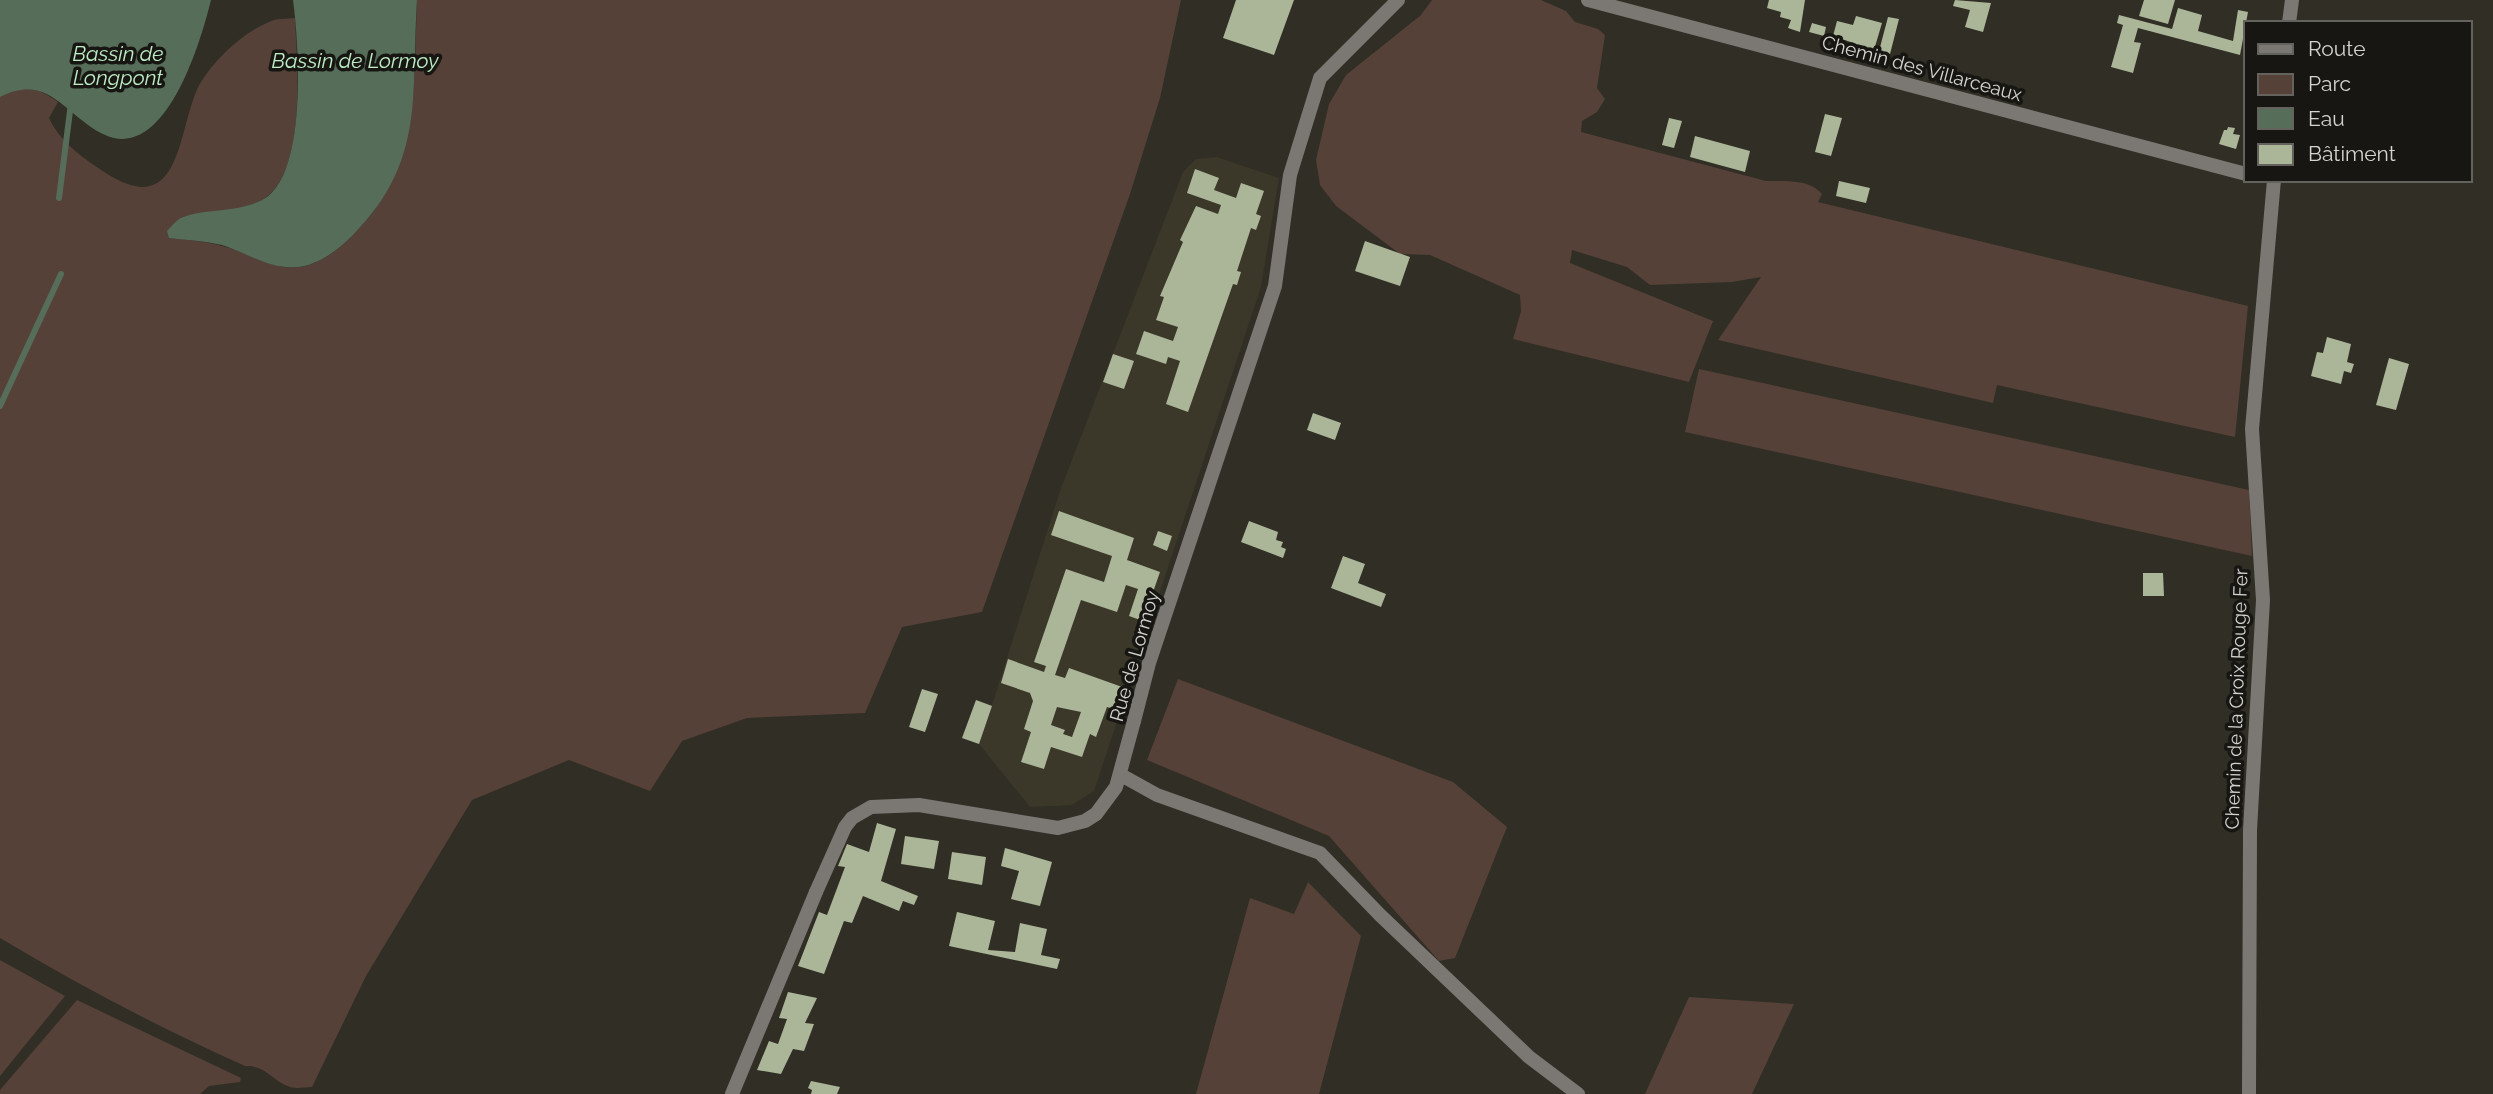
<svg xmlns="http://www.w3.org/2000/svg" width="2493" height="1094" font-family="Raleway,sans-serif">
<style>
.built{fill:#3b3829}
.green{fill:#554138}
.water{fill:#556d59}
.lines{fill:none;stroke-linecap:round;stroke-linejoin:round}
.stream{stroke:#556d59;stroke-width:6}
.building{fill:#abb699;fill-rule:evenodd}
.minor{stroke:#7b7874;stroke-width:14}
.tertiary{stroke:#7b7874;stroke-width:14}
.labels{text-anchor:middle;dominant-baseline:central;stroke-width:7;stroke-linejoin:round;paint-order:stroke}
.street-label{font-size:19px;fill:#d5d3ce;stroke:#171612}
.water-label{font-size:21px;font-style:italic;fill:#bdecc5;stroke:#171612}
</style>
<rect width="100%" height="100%" fill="#302e25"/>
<!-- built -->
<path class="built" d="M 1217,157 L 1279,178 L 1261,287 L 1094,791 L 1072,805 L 1030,807 L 979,744 L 962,738 L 976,700 L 992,705 L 1060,491 L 1183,172 L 1196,159 Z"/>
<!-- green -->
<path class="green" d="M 417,0 L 1181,0 L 1160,98 L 1130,194 L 982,612 L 902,627 L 865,713 L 747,718 L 682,741 L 650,791 L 569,760 L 472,800 L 366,976 L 312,1087 C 306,1087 296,1089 290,1087 C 272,1081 266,1065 245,1066 C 160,1028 80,986 0,938 L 0,97 C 23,85 38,87 58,102 L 49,118 C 60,142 84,159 106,173 C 185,224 177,121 201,82 C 216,58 242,33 269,22 C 276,18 287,19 295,18 C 297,64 307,169 265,198 C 243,213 208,214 182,217 L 169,238 C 187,240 205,241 222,246 C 249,252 269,270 299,267 C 319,265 339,249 353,235 C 422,166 413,90 417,0 Z
M 1432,0 L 1541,0 L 1566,11 L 1575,22 L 1598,29 L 1605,35 L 1597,88 L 1605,99 L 1597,112 L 1582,121 L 1581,132 L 1766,181 C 1785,181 1810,179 1822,194 L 1818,202 L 2248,306 L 2235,437 L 1997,385 L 1993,403 L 1718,340 L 1761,277 L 1732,282 L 1650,285 L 1627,267 L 1572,250 L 1570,263 L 1713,321 L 1689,382 L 1513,339 L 1521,311 L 1520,295 L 1430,255 L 1400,254 L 1336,206 L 1320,185 L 1316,160 L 1329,104 L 1346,75 L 1421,15 Z
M 1699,369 L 2249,490 L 2252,556 L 1685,432 Z
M 1178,679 L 1453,782 L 1507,827 L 1455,958 L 1439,961 L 1329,836 L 1147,760 Z
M 1308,882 L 1361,936 L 1319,1094 L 1196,1094 L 1250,898 L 1294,914 Z
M 0,960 L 65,996 L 0,1076 Z
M 1689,997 L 1794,1004 L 1752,1094 L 1645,1094 Z
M 77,1000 L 241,1078 L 240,1082 L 209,1086 L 200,1094 L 0,1094 L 0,1090 Z"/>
<!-- water -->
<path class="water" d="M 0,0 L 211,0 C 201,41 165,165 103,134 C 65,115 48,72 0,97 Z
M 293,0 L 417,0 C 411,94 426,161 353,235 C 339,249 319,265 298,267 C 269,270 248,253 222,245 C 205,241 186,240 169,238 L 167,231 C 171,227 177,219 183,217 C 207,208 236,213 262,200 C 308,177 299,44 293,0 Z"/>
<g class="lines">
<!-- stream -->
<path class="stream" d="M 59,198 L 71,103
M 0,406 L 61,274"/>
</g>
<!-- building -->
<path class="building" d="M 1236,0 L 1294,0 L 1274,55 L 1223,38 Z
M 1769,0 L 1805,0 L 1800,32 L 1788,28 L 1791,20 L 1780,17 L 1781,12 L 1767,8 Z
M 1955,0 L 1991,3 L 1983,32 L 1965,27 L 1970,10 L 1953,6 Z
M 2144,0 L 2175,0 L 2168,24 L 2139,16 Z
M 2178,8 L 2202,15 L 2198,31 L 2233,41 L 2238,10 L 2248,12 L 2240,55 L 2138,28 L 2134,42 L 2141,43 L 2133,73 L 2111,67 L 2123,25 L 2117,23 L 2119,15 L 2172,29 Z
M 1856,16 L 1882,23 L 1874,50 L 1833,36 L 1837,21 L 1853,25 Z
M 1888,17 L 1899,19 L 1890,54 L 1879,51 Z
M 1812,23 L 1826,27 L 1824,36 L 1809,32 Z
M 1825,114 L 1842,118 L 1831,156 L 1815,152 Z
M 1669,118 L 1682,121 L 1674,148 L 1662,145 Z
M 2228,127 L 2235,128 L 2233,134 L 2240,135 L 2236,149 L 2219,144 L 2224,130 L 2227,130 Z
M 1695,136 L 1750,151 L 1745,172 L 1690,157 Z
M 1195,169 L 1219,178 L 1214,190 L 1236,198 L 1241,183 L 1264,191 L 1256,214 L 1261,216 L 1256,230 L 1251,228 L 1237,271 L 1241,272 L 1237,285 L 1233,284 L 1188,412 L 1166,404 L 1180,361 L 1168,357 L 1166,364 L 1136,354 L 1144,331 L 1173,341 L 1178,327 L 1156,320 L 1164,297 L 1160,296 L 1183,242 L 1180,240 L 1196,206 L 1218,214 L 1221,205 L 1187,193 Z
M 1839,181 L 1870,188 L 1866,203 L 1836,196 Z
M 1365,241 L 1410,257 L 1400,286 L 1355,271 Z
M 2327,337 L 2351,344 L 2347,362 L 2354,364 L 2351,373 L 2344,371 L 2341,384 L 2311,376 L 2317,352 L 2323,353 Z
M 1113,354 L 1134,361 L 1124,389 L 1103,382 Z
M 2389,358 L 2409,364 L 2396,410 L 2376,405 Z
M 1313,413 L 1341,423 L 1335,440 L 1307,430 Z
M 1059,511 L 1134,538 L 1127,560 L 1160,572 L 1143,621 L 1129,616 L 1138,589 L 1126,585 L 1117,612 L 1081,600 L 1055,675 L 1065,678 L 1069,668 L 1125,688 L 1117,710 L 1107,707 L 1096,737 L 1090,734 L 1082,757 L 1051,747 L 1044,769 L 1021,762 L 1031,732 L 1024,729 L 1033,701 L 1030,693 L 1001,683 L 1008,659 L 1044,672 L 1046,666 L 1034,662 L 1066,569 L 1104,582 L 1112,556 L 1051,535 ZM 1057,707 L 1081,712 L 1072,737 L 1063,734 L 1065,730 L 1051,725 Z
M 1249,521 L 1278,532 L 1276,540 L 1283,542 L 1281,547 L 1286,549 L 1283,558 L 1241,542 Z
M 1158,531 L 1172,536 L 1167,551 L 1153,545 Z
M 1343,556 L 1365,564 L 1358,583 L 1386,594 L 1381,607 L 1331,588 Z
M 2143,573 L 2163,573 L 2164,596 L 2143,596 Z
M 922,689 L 938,694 L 925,732 L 909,727 Z
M 976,700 L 992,706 L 979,744 L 962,738 Z
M 877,823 L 896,829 L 881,881 L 918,896 L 914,905 L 903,901 L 899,911 L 863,896 L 852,923 L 844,921 L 824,974 L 798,966 L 819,912 L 827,915 L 845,867 L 838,866 L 847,844 L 869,852 Z
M 905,836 L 939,841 L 934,869 L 901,864 Z
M 1005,848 L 1052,862 L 1040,906 L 1011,899 L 1019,871 L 1001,866 Z
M 952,852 L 986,857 L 982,885 L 948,879 Z
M 957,912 L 995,921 L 988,950 L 1015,952 L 1020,923 L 1047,929 L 1041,955 L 1060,959 L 1057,969 L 949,946 Z
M 788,992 L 817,998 L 805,1023 L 814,1024 L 804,1051 L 793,1049 L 781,1074 L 757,1070 L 769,1041 L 778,1044 L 787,1019 L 779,1018 Z
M 811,1081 L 840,1087 L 837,1094 L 811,1094 L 812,1090 L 808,1088 Z"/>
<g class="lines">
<!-- minor -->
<path class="minor" d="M 1588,0 L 2246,174
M 2289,23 L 2292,0
M 1121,775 L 1157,795 L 1320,853 L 1380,915 L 1529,1057 L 1578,1094
M 816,892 L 845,827 L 852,818 L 871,807 L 919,805 L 1058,828 L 1085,821 L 1096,814 L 1116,787 L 1134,721
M 2249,1094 L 2250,830 L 2263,600 L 2252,429 L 2274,180"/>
<!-- tertiary -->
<path class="tertiary" d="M 1134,721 L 1149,663 L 1275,286 L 1290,175 L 1320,78 L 1398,0
M 732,1094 L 816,892"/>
</g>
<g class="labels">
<!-- street labels -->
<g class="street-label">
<text transform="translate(1922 68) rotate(15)">Chemin des Villarceaux</text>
<text transform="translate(1134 656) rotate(-74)">Rue de Lormoy</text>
<text transform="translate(2236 699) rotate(-88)">Chemin de la Croix Rouge Fer</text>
</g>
<!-- water labels -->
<g class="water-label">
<text x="118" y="53">Bassin de<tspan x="118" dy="24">Longpont</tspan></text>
<text x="355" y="60">Bassin de Lormoy</text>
</g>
</g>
<!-- legend -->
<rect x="2244" y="21" width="228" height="161" fill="#171612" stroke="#63625d" stroke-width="2"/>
<rect x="2258" y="44" width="35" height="10" fill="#7b7874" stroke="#63625d" stroke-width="2"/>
<text x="2308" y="56" font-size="21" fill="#d5d3ce">Route</text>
<rect x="2258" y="74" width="35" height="21" fill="#554138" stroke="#63625d" stroke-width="2"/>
<text x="2308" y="91" font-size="21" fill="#d5d3ce">Parc</text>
<rect x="2258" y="108" width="35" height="21" fill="#556d59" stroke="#63625d" stroke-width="2"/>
<text x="2308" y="126" font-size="21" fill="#d5d3ce">Eau</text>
<rect x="2258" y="144" width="35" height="21" fill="#abb699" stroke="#63625d" stroke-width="2"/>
<text x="2308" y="161" font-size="21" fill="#d5d3ce">Bâtiment</text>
</svg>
